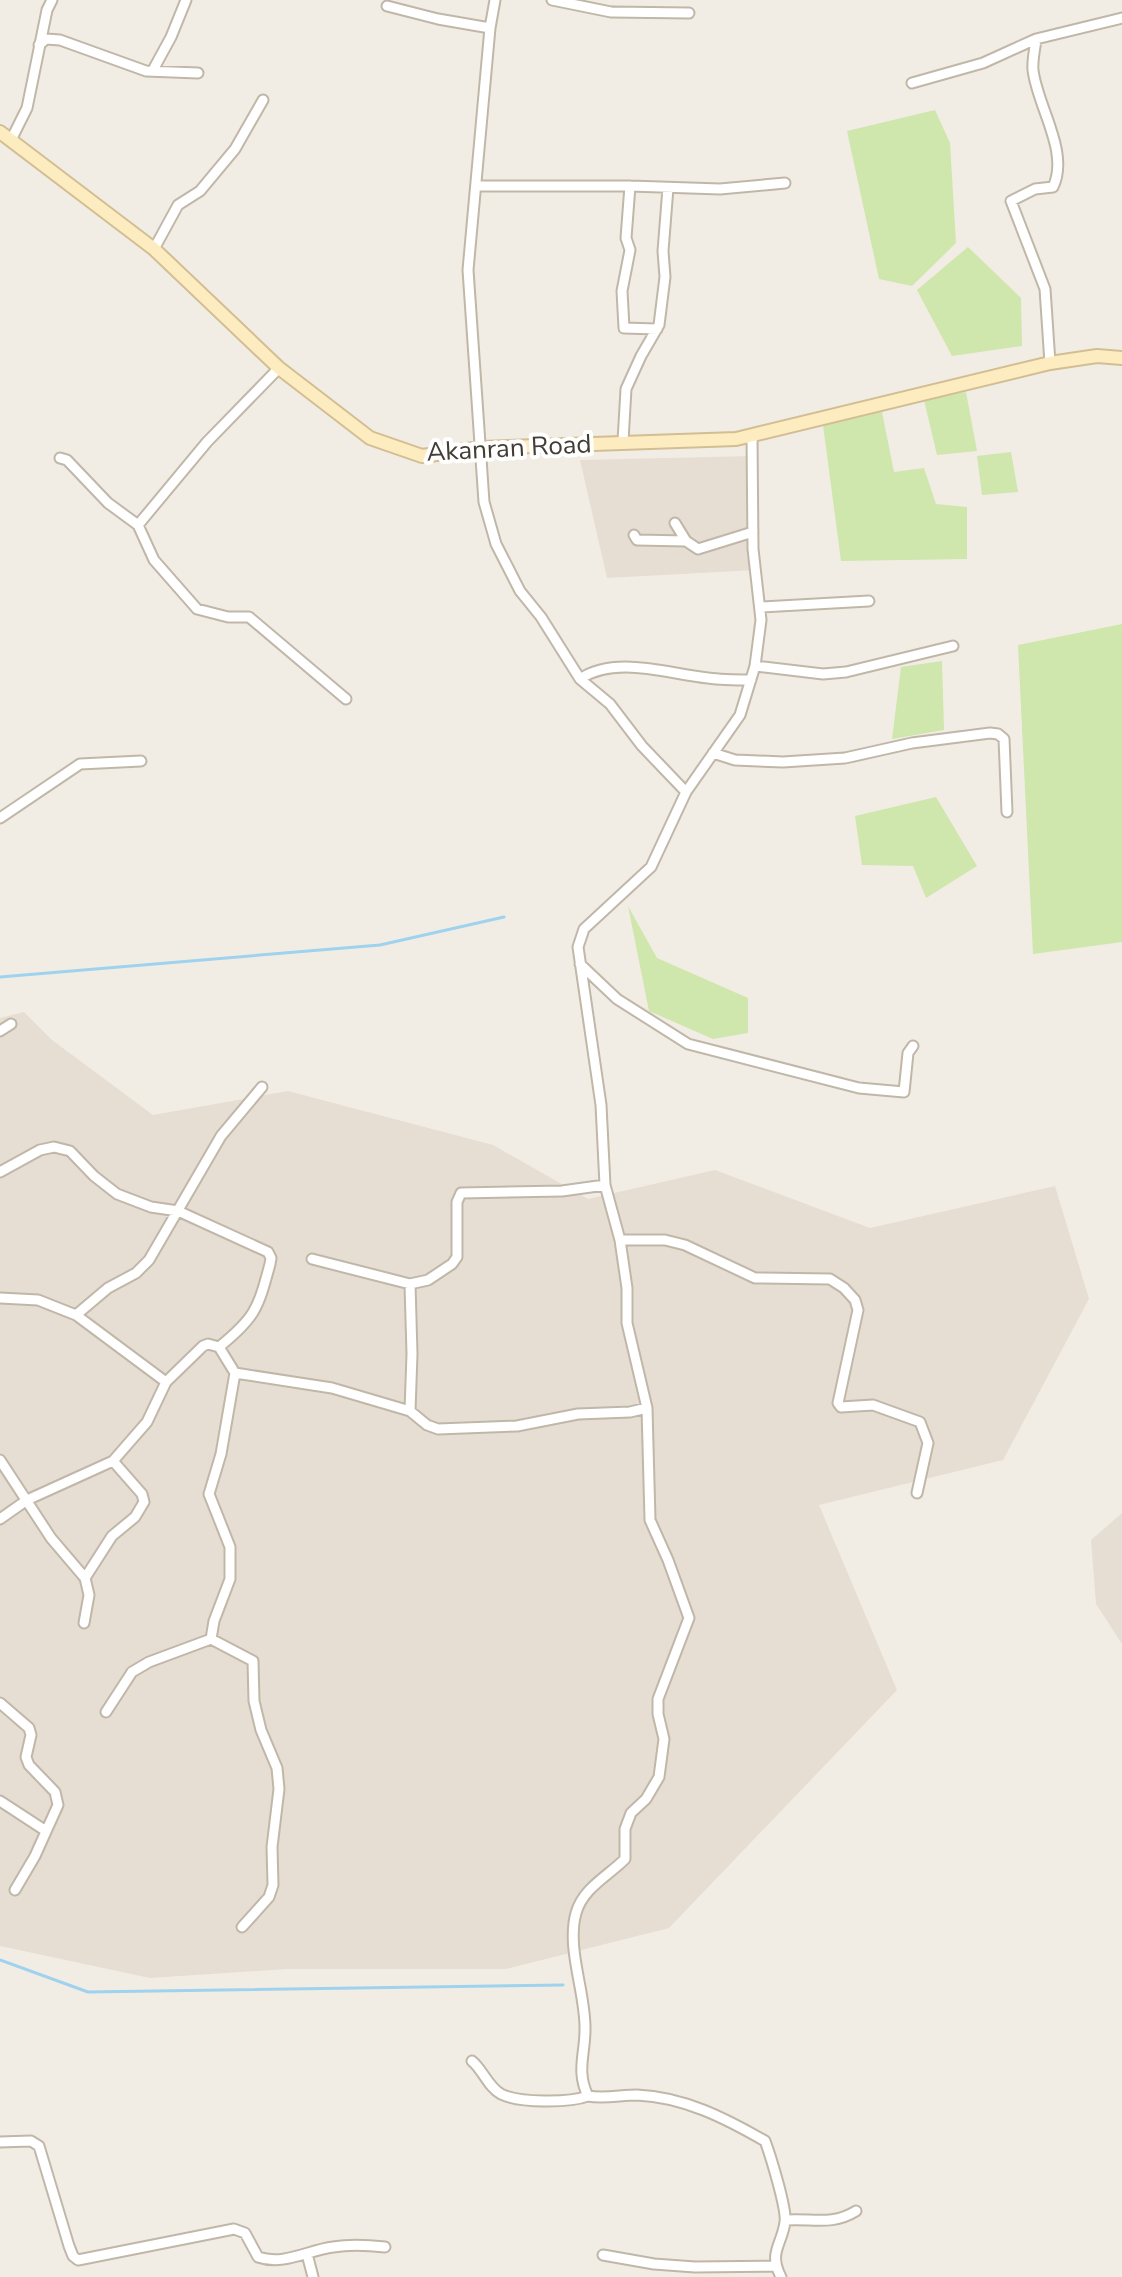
<svg xmlns="http://www.w3.org/2000/svg" width="1122" height="2277" font-family="'Nunito Sans',sans-serif">
<style>
.residential{fill:#e6ded2}
.green{fill:#cfe6ac}
.lines{fill:none;stroke-linecap:round;stroke-linejoin:round}
.stream{stroke:#9fd2ef;stroke-width:3}
.minor-casing{stroke:#c0b7a9;stroke-width:13}
.secondary-casing{stroke:#d2be93;stroke-width:16}
.minor{stroke:#fff;stroke-width:9}
.secondary{stroke:#feecc1;stroke-width:12}
.labels{text-anchor:middle;dominant-baseline:central;stroke-width:8;stroke-linejoin:round;paint-order:stroke}
.street-label{font-size:26px;fill:#433d34;stroke:#fff}
</style>
<rect width="100%" height="100%" fill="#f2ede4"/>
<!-- residential -->
<path class="residential" d="M 753,456 L 756,570 L 607,578 L 580,460 Z
M 24,1012 L 52,1040 L 153,1115 L 288,1091 L 493,1145 L 588,1199 L 715,1170 L 870,1228 L 1055,1186 L 1089,1299 L 1003,1460 L 819,1505 L 897,1690 L 669,1928 L 506,1969 L 288,1969 L 150,1978 L 0,1946 L 0,1018 Z
M 1122,1513 L 1122,1644 L 1096,1604 L 1091,1540 Z"/>
<!-- green -->
<path class="green" d="M 935,110 L 950,143 L 956,243 L 912,286 L 879,279 L 847,131 Z
M 968,247 L 1021,298 L 1022,346 L 952,356 L 917,290 Z
M 966,392 L 977,451 L 937,455 L 924,400 Z
M 882,412 L 894,472 L 924,468 L 936,504 L 967,507 L 967,559 L 841,561 L 823,425 Z
M 1011,452 L 1018,492 L 982,495 L 977,456 Z
M 1122,624 L 1122,942 L 1033,954 L 1018,645 Z
M 942,661 L 944,730 L 892,739 L 901,667 Z
M 936,797 L 977,866 L 926,898 L 913,866 L 862,865 L 855,816 Z
M 628,906 L 657,958 L 748,998 L 748,1033 L 713,1039 L 649,1011 Z"/>
<g class="lines">
<!-- stream -->
<path class="stream" d="M 0,977 L 380,945 L 504,917
M 0,1960 L 88,1992 L 563,1985"/>
<!-- minor casing -->
<g class="minor-casing">
<path id="minor" d="M 495,0 L 490,28 L 468,270 L 484,502 L 496,544 L 520,591 L 541,617 L 580,679
M 552,0 L 611,12 L 689,13
M 387,6 L 438,19 L 490,28
M 39,45 L 46,39 L 60,40 L 146,71 L 198,73
M 153,70 L 171,37 L 186,0
M 912,83 L 983,63 L 1036,39
M 12,138 L 27,108 L 47,10 L 52,0
M 476,186 L 630,186 L 720,189 L 785,183
M 630,186 L 626,238 L 630,250 L 622,291 L 624,328 L 657,329
M 154,249 L 178,205 L 200,191 L 235,149 L 263,100
M 1050,363 L 1045,289 L 1011,201 L 1035,189 L 1053,187 C 1070,152 1037,106 1033,70 C 1032,60 1035,49 1036,39 L 1122,18
M 752,436 L 753,549 L 761,620 L 755,666 L 740,715 L 686,792 L 651,867 L 584,929 L 578,947 L 601,1105 L 605,1185 L 620,1240 L 627,1288 L 627,1323 L 647,1408 L 650,1520 L 668,1560 L 689,1618 L 658,1699 L 658,1714 L 664,1739 L 659,1777 L 646,1799 L 631,1813 L 625,1829 L 625,1859 C 608,1876 583,1888 576,1913 C 566,1949 586,1993 585,2030 C 585,2054 576,2072 588,2096 C 604,2099 621,2095 637,2095 C 684,2097 725,2118 765,2141 C 770,2154 787,2209 785,2222 C 782,2245 768,2252 781,2277
M 623,441 L 626,389 L 641,356 L 659,325 L 665,277 L 663,251 L 668,188
M 60,458 L 67,460 L 108,503 L 138,525 L 154,560 L 197,609 L 228,617 L 249,617 L 346,699
M 675,523 L 686,541 L 698,549 L 753,532
M 138,525 L 207,442 L 279,368
M 634,535 L 637,540 L 686,541
M 760,607 L 869,601
M 755,666 L 823,674 L 846,672 L 953,646
M 713,753 L 735,760 L 783,762 L 845,758 L 912,743 L 990,733 L 998,734 L 1004,739 L 1007,812
M 686,792 L 642,746 L 610,704 L 580,679 C 616,655 668,674 708,678 C 722,680 737,680 751,680
M 0,818 L 80,764 L 141,761
M 580,964 L 617,999 L 688,1044 L 859,1088 L 904,1092 L 908,1053 L 913,1046
M 0,1031 L 11,1024
M 0,1172 L 40,1150 L 54,1147 L 70,1151 L 94,1176 L 117,1194 L 151,1207 L 178,1211 L 268,1252 L 271,1258 L 270,1264 C 258,1309 255,1318 219,1347
M 620,1240 L 665,1240 L 685,1245 L 755,1278 L 830,1279 L 844,1288 L 855,1300 L 858,1310 L 838,1403 L 841,1407 L 873,1405 L 920,1422 L 928,1443 L 917,1493
M 312,1259 L 410,1284 L 428,1280 L 452,1264 L 457,1257 L 457,1202 L 461,1193 L 562,1191 L 605,1185
M 410,1284 L 412,1354 L 410,1411
M 0,1298 L 38,1300 L 76,1315 L 166,1382 L 203,1346 L 208,1344 L 219,1347 L 235,1373 L 332,1388 L 410,1411 L 427,1425 L 438,1429 L 517,1426 L 578,1414 L 630,1412 L 647,1408
M 76,1315 L 108,1288 L 136,1273 L 149,1260 L 221,1136 L 262,1087
M 235,1373 L 221,1454 L 209,1494 L 230,1547 L 230,1579 L 214,1621 L 211,1639 L 253,1661 L 254,1701 L 261,1730 L 277,1768 L 279,1789 L 272,1847 L 273,1885 L 269,1897 L 242,1927
M 0,1460 L 51,1538 L 85,1578 L 89,1595 L 84,1623
M 0,1519 L 27,1500 L 113,1461 L 147,1422 L 166,1382
M 85,1578 L 112,1536 L 135,1517 L 144,1502 L 142,1494 L 113,1461
M 0,1703 L 29,1728 L 31,1735 L 26,1757 L 29,1765 L 55,1792 L 58,1805 L 35,1856 L 15,1890
M 106,1712 L 132,1672 L 149,1662 L 211,1639
M 0,1801 L 46,1831
M 472,2061 C 483,2070 488,2087 501,2094 C 519,2103 569,2103 588,2096
M 0,2142 L 31,2141 L 39,2146 L 69,2246 L 73,2256 L 78,2260 L 234,2229 L 245,2233 L 258,2257 C 284,2266 308,2250 333,2247 C 350,2244 368,2245 385,2247
M 786,2220 C 812,2218 832,2226 856,2211
M 307,2254 L 313,2277
M 603,2255 L 654,2264 L 695,2267 L 775,2266"/>
</g>
<!-- secondary casing -->
<g class="secondary-casing">
<path id="secondary" d="M 0,132 L 154,249 L 279,368 L 370,438 L 422,456 L 481,448 L 736,439 L 1050,363 L 1097,356 L 1122,358"/>
</g>
<!-- minor -->
<use href="#minor" class="minor"/>
<!-- secondary -->
<use href="#secondary" class="secondary"/>
</g>
<g class="labels">
<!-- street labels -->
<g class="street-label">
<text transform="translate(509 448) rotate(-3)">Akanran Road</text>
</g>
</g>
</svg>
